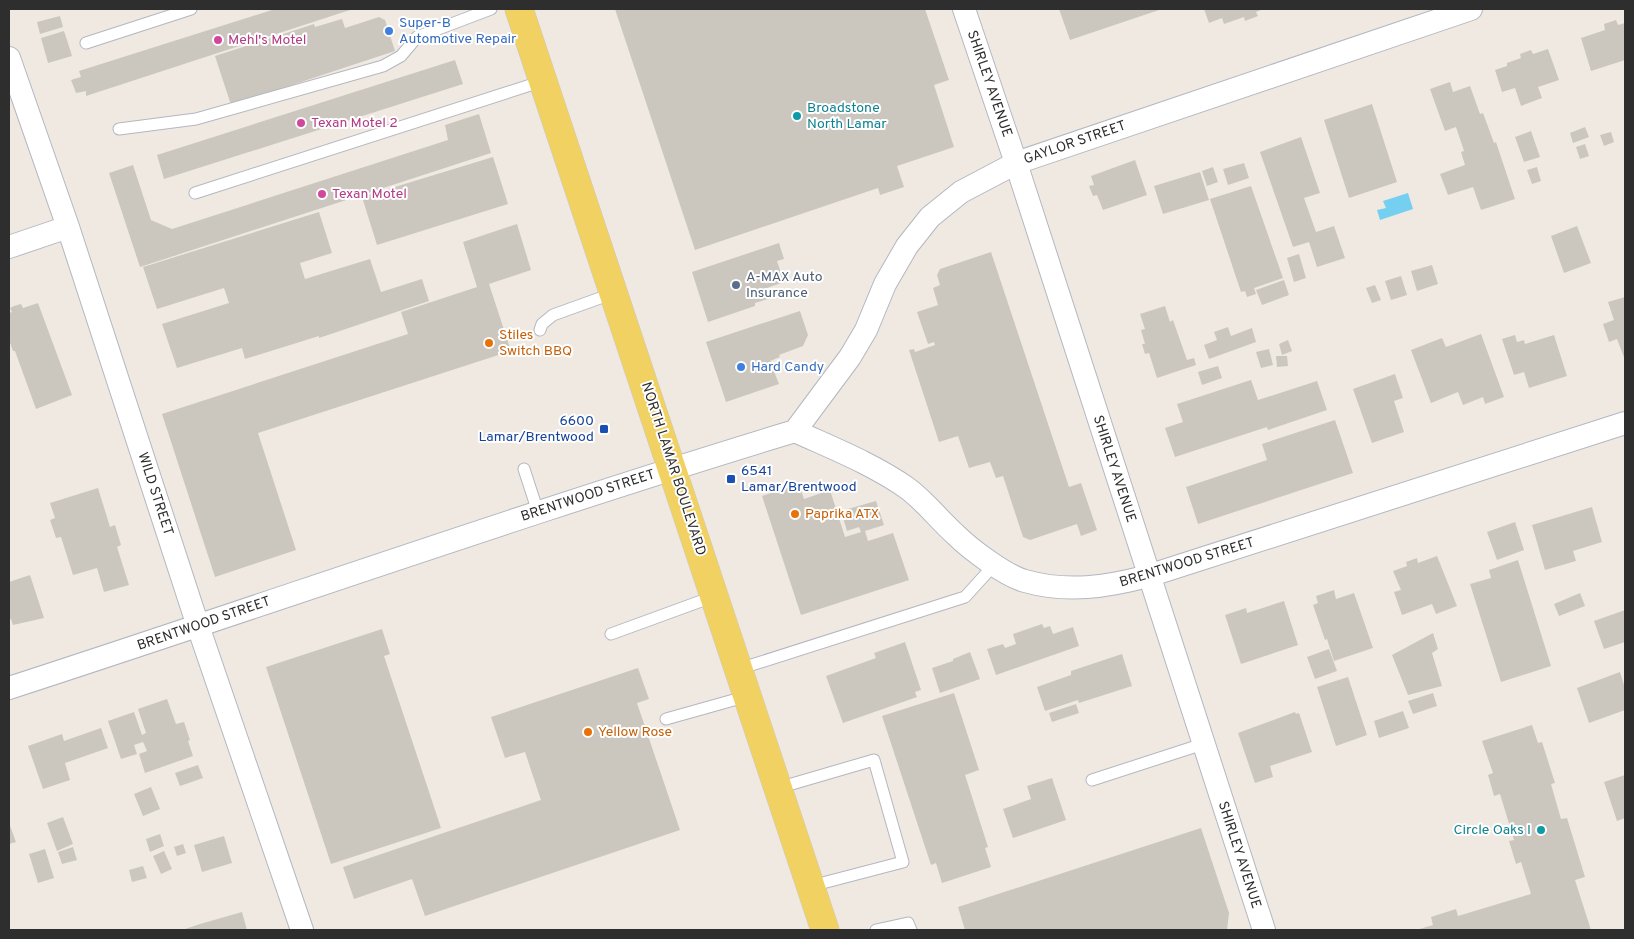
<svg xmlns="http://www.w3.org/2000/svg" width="1634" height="939" font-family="Overpass,sans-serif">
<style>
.water{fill:#75cff0}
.building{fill:#cbc7bf}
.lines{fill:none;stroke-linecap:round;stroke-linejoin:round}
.service-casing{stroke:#b4b7c1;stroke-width:13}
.minor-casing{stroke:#b4b7c1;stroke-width:24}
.primary-casing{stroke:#c9c9c9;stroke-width:29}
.service{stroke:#fff;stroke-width:11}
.minor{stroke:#fff;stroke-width:22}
.primary{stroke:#f2d163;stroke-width:28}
.shop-dot{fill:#3f7fe0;stroke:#fff;stroke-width:2}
.hotel-dot{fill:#d1479c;stroke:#fff;stroke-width:2}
.culture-dot{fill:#0f9aa8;stroke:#fff;stroke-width:2}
.service-dot{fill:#5c6f8a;stroke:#fff;stroke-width:2}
.food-dot{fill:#e8710a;stroke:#fff;stroke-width:2}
.transit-dot{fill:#1a4fb4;stroke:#fff;stroke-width:2}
.labels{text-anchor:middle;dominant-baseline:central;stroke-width:4;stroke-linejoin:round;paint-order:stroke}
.shop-label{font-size:14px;fill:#366cbe;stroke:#fff;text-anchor:start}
.hotel-label{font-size:14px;fill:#b23c85;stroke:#fff;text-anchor:start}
.street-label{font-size:14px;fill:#2e2e2e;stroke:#fff}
.culture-label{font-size:14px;fill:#0d838f;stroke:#fff;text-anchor:start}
.service-label{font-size:14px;fill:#4e5e75;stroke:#fff;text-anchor:start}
.food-label{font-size:14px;fill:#c56008;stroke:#fff;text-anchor:start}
.transit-label{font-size:14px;fill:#164399;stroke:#fff;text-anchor:end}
</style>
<rect width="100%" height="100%" fill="#efe9e1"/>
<!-- water -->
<path class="water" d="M 1408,193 L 1413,209 L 1380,220 L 1377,210 L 1386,208 L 1383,201 Z"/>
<!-- building -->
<path class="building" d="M 275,9 L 353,9 L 86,96 L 86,91 L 76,93 L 71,80 L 81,77 L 79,71 Z
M 615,9 L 925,9 L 949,80 L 934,85 L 954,147 L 897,166 L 904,187 L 880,195 L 878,188 L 695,250 Z
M 1059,9 L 1162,9 L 1070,40 Z
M 1204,9 L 1263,9 L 1256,12 L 1258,16 L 1245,21 L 1244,17 L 1224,24 L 1222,18 L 1209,23 Z
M 60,16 L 63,27 L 40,34 L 37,22 Z
M 379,17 L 385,20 L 395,51 L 231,105 L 215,56 L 314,24 L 315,27 L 342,19 L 345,28 Z
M 1616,20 L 1618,25 L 1625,23 L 1625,60 L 1591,71 L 1581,38 L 1605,30 L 1604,24 Z
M 64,31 L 68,43 L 51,49 L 68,43 L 72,56 L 48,63 L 41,38 Z
M 1548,49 L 1559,80 L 1538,87 L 1542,98 L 1521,106 L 1515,88 L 1502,92 L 1495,70 L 1507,66 L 1507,63 L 1521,58 L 1520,54 L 1531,50 L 1533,54 Z
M 455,60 L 463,84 L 164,179 L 157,155 Z
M 1450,82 L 1453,92 L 1470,86 L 1480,114 L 1483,113 L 1494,143 L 1496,142 L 1515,199 L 1481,210 L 1473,187 L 1448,195 L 1440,174 L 1465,165 L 1461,152 L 1464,151 L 1456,127 L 1445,131 L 1430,89 Z
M 1372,104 L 1397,182 L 1349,198 L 1324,120 Z
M 479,114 L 491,153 L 140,267 L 109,173 L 133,165 L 151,220 L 172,229 L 448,140 L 445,125 Z
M 1585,127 L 1589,137 L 1573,143 L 1570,133 Z
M 1531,131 L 1540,157 L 1524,162 L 1515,137 Z
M 1611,132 L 1614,142 L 1604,146 L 1600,135 Z
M 1301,137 L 1320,193 L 1304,198 L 1316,232 L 1334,226 L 1345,258 L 1317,267 L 1309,242 L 1293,247 L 1260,152 Z
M 1585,144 L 1589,156 L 1580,159 L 1576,147 Z
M 493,157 L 508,204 L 377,245 L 362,197 Z
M 1135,160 L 1147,195 L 1103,210 L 1097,195 L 1093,196 L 1089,186 L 1094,185 L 1091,176 Z
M 1244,163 L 1249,178 L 1228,185 L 1223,169 Z
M 1213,167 L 1218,182 L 1207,186 L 1202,171 Z
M 1537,167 L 1541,181 L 1532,184 L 1527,170 Z
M 1200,172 L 1209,200 L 1163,214 L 1154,186 Z
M 1251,186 L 1283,278 L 1254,288 L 1256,294 L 1247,297 L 1245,291 L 1241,292 L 1210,199 Z
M 319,212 L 332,253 L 300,263 L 305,279 L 370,259 L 381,292 L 422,279 L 429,301 L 319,338 L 319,336 L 245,359 L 242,348 L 177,368 L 162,324 L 229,303 L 224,288 L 157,309 L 143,267 Z
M 517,224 L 531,270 L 489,284 L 511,351 L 258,433 L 296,550 L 215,577 L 162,414 L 408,334 L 401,312 L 477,287 L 463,242 Z
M 1577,226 L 1591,263 L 1564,273 L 1551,236 Z
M 779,243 L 784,259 L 777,261 L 784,282 L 767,288 L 771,298 L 755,303 L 755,306 L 708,322 L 692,272 Z
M 991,252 L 1069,487 L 1081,483 L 1097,530 L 1081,536 L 1077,524 L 1030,540 L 1023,537 L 1003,476 L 996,478 L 990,462 L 969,468 L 958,436 L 939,442 L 909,350 L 914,349 L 915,352 L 935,345 L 934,342 L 928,344 L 917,312 L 938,305 L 933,288 L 940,285 L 937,275 L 940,269 Z
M 1299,254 L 1306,278 L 1294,282 L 1287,258 Z
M 1432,265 L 1438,284 L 1417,291 L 1411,271 Z
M 1401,276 L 1407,295 L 1391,300 L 1385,281 Z
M 1284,280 L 1289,295 L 1262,305 L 1256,290 Z
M 1375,285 L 1381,300 L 1372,303 L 1366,288 Z
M 1625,297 L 1625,360 L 1617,339 L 1609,342 L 1603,324 L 1614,320 L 1608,302 Z
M 38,303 L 72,395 L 36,409 L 15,351 L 13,351 L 9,340 L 9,313 L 12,312 L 10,308 L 14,306 L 21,304 L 23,308 Z
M 1165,306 L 1170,322 L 1173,320 L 1187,360 L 1194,358 L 1196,365 L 1157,378 L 1149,353 L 1145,354 L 1142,344 L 1145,344 L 1141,330 L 1145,329 L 1140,314 Z
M 800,311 L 808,335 L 803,346 L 779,355 L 780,357 L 770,361 L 779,384 L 726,402 L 706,342 Z
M 1228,327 L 1231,336 L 1252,328 L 1256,342 L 1209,359 L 1204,345 L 1217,340 L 1214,332 Z
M 1481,334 L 1504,397 L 1485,404 L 1483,397 L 1463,405 L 1458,392 L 1431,403 L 1411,350 L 1442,338 L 1446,347 Z
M 1515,335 L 1517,342 L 1524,340 L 1525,344 L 1554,335 L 1567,376 L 1529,388 L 1524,372 L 1514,375 L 1502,339 Z
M 1288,340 L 1292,351 L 1282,355 L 1279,344 Z
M 1269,349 L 1273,365 L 1261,368 L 1256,352 Z
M 1276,356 L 1287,356 L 1288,366 L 1277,367 Z
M 1218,366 L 1222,378 L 1202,385 L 1198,372 Z
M 1395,374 L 1403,398 L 1394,401 L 1404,432 L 1372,443 L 1353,389 Z
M 1251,380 L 1258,400 L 1317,381 L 1327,410 L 1268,430 L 1267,427 L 1175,457 L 1165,428 L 1183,422 L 1177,404 Z
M 1335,420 L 1353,473 L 1198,524 L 1186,487 L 1267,460 L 1262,444 Z
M 799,484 L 804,499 L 830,490 L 845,537 L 861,532 L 859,527 L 847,531 L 841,511 L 876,501 L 884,525 L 865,531 L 868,541 L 893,533 L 909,580 L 801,615 L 762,496 Z
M 98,488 L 110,527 L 115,525 L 121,545 L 117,547 L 129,585 L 104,592 L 97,568 L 73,575 L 61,537 L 56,538 L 50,520 L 55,518 L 50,503 Z
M 1592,507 L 1602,542 L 1573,551 L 1576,561 L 1545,570 L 1532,525 Z
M 1515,522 L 1524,550 L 1497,560 L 1487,532 Z
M 1437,556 L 1457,606 L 1436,614 L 1432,604 L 1402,615 L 1394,592 L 1401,590 L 1393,571 L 1407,566 L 1406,562 L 1417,558 L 1418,563 Z
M 1518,560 L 1551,666 L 1501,682 L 1470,584 L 1491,578 L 1489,570 Z
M 30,575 L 44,618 L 13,625 L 11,619 L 9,619 L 9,582 Z
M 1334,590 L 1336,599 L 1354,593 L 1373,648 L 1334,661 L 1327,639 L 1325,640 L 1313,605 L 1318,603 L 1316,596 Z
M 1580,593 L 1585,606 L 1559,616 L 1554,604 Z
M 1284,601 L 1298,645 L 1241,664 L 1225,615 L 1246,608 L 1247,613 Z
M 1625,610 L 1625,642 L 1604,649 L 1594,621 Z
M 1042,624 L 1044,628 L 1050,626 L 1053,634 L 1073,627 L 1079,646 L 996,675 L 987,649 L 1003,644 L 1005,648 L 1016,644 L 1013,634 Z
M 382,629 L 390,654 L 384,656 L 441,828 L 331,864 L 266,667 Z
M 1433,633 L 1438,649 L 1432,653 L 1442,686 L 1408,695 L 1392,655 Z
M 905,642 L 921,690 L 915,692 L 917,697 L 843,723 L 826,676 L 876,658 L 874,653 Z
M 1329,649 L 1337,671 L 1315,679 L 1307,657 Z
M 970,652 L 980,679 L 940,693 L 932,668 L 953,661 L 953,659 Z
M 1122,654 L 1132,686 L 1079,703 L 1078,700 L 1045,711 L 1037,687 L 1071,675 L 1071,671 Z
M 638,668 L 649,699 L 637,703 L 680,830 L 425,916 L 412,879 L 354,899 L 343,867 L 541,800 L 525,752 L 505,758 L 491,717 Z
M 1620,672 L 1625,688 L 1625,710 L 1589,723 L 1577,688 Z
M 1348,677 L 1367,735 L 1336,746 L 1317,687 Z
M 954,693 L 979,770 L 965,775 L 988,847 L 985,848 L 991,867 L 942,883 L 936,863 L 931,865 L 882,716 Z
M 1433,693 L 1437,706 L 1413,714 L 1408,701 Z
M 167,699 L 176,724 L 184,722 L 190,740 L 188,741 L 193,756 L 145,773 L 139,754 L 147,751 L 143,742 L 134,745 L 137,754 L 121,759 L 108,721 L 134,712 L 142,735 L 146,733 L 138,709 Z
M 1076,704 L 1079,713 L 1052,722 L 1049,713 Z
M 1403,711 L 1409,728 L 1379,738 L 1374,721 Z
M 1295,712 L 1296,714 L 1299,713 L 1312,752 L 1270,766 L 1273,777 L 1255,783 L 1238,733 Z
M 1532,725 L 1538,743 L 1542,742 L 1555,783 L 1551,784 L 1561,819 L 1567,818 L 1585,877 L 1575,880 L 1591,930 L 1416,930 L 1433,925 L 1431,917 L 1456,909 L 1458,916 L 1531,894 L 1521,862 L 1516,864 L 1509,841 L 1514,840 L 1500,794 L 1494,796 L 1488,775 L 1493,773 L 1482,741 Z
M 101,728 L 108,748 L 65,763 L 70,780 L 43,789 L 28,746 L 62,734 L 64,741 Z
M 198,765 L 203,778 L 180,786 L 175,773 Z
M 1625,775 L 1625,818 L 1617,821 L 1604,782 Z
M 1052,778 L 1066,820 L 1013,838 L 1003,809 L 1031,799 L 1027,786 Z
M 151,787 L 160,809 L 143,816 L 134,794 Z
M 63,817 L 73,844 L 57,851 L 47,823 Z
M 9,823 L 16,842 L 9,844 Z
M 1201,828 L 1229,913 L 1227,930 L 965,930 L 958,907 Z
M 160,834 L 164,846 L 150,852 L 146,839 Z
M 224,836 L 232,863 L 202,872 L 194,845 Z
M 183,844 L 186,853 L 177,856 L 174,847 Z
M 73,847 L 77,860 L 62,864 L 58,852 Z
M 45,849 L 54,878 L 38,883 L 29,854 Z
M 164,851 L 172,869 L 161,874 L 153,856 Z
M 143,866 L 147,878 L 132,882 L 129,870 Z
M 242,912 L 247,930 L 182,930 L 200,924 Z"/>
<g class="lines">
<!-- service casing -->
<g class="service-casing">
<path id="service" d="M 86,43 L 191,9
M 119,129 L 196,119 L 383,66 L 401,56 L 417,37 L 491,9
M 195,193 L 543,81
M 540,330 L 542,324 L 553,315 L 614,293
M 524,469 L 538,512
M 611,634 L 715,596
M 739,669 L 965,597 L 994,565
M 666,719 L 748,696
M 1092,780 L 1203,744
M 778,788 L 874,760 L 903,862 L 811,886
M 876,930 L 908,923 L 911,930"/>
</g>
<!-- minor casing -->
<g class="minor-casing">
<path id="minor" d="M 964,9 L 1016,163 L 1264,930
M 9,58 L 68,227 L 198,626 L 302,930
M 9,247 L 68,227
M 795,431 L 850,357 L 866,330 L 885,284 L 907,246 L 930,217 L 961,192 L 1016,163 L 1471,9
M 9,688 C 271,603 531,511 795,431 C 832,448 873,464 907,488 C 925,501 939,520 956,535 C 970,549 1006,576 1025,581 C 1067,593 1107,587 1148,576 L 1625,423"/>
</g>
<!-- primary casing -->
<g class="primary-casing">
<path id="primary" d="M 519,9 L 825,930"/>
</g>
<!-- service -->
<use href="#service" class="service"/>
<!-- minor -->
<use href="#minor" class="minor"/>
<!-- primary -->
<use href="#primary" class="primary"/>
</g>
<!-- markers -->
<g class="shop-dot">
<circle cx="389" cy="31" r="5"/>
<circle cx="741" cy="367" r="5"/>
</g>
<g class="hotel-dot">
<circle cx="218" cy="40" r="5"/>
<circle cx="301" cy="123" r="5"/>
<circle cx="322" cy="194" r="5"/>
</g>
<g class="culture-dot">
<circle cx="797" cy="116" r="5"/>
<circle cx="1541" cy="830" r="5"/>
</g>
<circle class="service-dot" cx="736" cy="285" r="5"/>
<g class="food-dot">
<circle cx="489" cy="343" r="5"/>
<circle cx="795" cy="514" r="5"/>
<circle cx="588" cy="732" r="5"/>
</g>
<g class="transit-dot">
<rect x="599" y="424" width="10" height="10" rx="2.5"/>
<rect x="726" y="474" width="10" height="10" rx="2.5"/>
</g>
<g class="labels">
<!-- shop labels -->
<g class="shop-label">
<text x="399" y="23">Super-B<tspan x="399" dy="16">Automotive Repair</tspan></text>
<text x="751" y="367">Hard Candy</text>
</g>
<!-- hotel labels -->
<g class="hotel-label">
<text x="228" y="40">Mehl's Motel</text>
<text x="311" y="123">Texan Motel 2</text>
<text x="332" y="194">Texan Motel</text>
</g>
<!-- street labels -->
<g class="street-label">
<text transform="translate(989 84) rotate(71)">SHIRLEY AVENUE</text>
<text transform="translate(1075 143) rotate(-19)">GAYLOR STREET</text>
<text transform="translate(673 469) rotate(72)">NORTH LAMAR BOULEVARD</text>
<text transform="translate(1114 469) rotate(72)">SHIRLEY AVENUE</text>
<text transform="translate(155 494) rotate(72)">WILD STREET</text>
<text transform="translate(588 496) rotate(-18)">BRENTWOOD STREET</text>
<text transform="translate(1187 563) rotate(-17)">BRENTWOOD STREET</text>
<text transform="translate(204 624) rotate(-19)">BRENTWOOD STREET</text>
<text transform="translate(1239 855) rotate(72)">SHIRLEY AVENUE</text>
</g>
<!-- culture labels -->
<g class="culture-label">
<text x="807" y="108">Broadstone<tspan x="807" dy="16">North Lamar</tspan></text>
<text x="1531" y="830" text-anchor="end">Circle Oaks I</text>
</g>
<!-- service labels -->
<g class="service-label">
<text x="746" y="277">A-MAX Auto<tspan x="746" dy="16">Insurance</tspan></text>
</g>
<!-- food labels -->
<g class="food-label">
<text x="499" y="335">Stiles<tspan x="499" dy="16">Switch BBQ</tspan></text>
<text x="805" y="514">Paprika ATX</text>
<text x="598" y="732">Yellow Rose</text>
</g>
<!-- transit labels -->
<g class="transit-label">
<text x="594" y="421">6600<tspan x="594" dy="16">Lamar/Brentwood</tspan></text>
<text x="741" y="471" text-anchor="start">6541<tspan x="741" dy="16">Lamar/Brentwood</tspan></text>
</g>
</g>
<!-- border -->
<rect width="1634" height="939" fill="none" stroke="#2e2e2e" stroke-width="20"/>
</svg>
